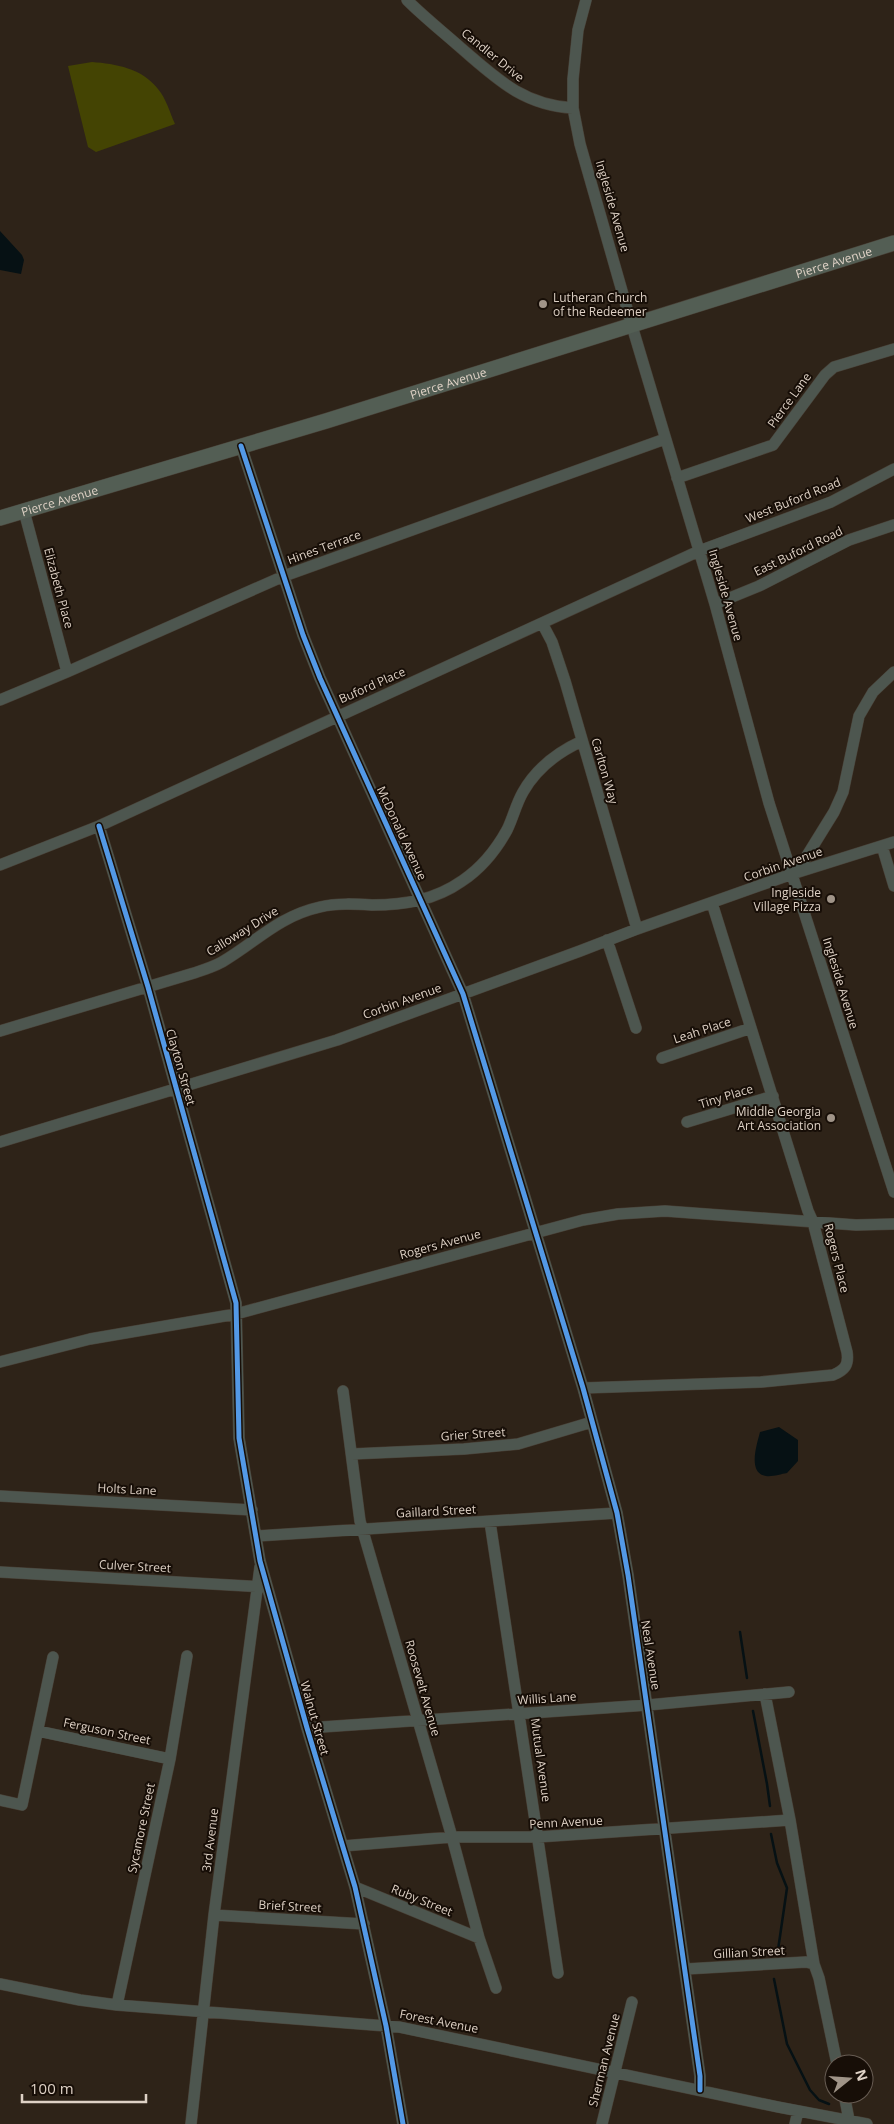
<svg xmlns="http://www.w3.org/2000/svg" width="894" height="2124" font-family="'Open Sans',sans-serif">
<style>
.green{fill:#444403}
.water{fill:#061114}
.lines{fill:none;stroke-linecap:round;stroke-linejoin:round}
.stream{stroke:#061114;stroke-width:2.5}
.minor-casing{stroke:#483f35;stroke-width:12}
.major-casing{stroke:#483f35;stroke-width:16}
.minor{stroke:#4d564f;stroke-width:11}
.major{stroke:#535e54;stroke-width:15}
.cycleway-casing{stroke:#170e07;stroke-width:8}
.cycleway{stroke:#5399e6;stroke-width:5}
.poi-dot{fill:#a09488;stroke:#170e07;stroke-width:2}
.labels{text-anchor:middle;dominant-baseline:central;stroke-width:4;stroke-linejoin:round;paint-order:stroke}
.street-label{font-size:12px;fill:#ded1c5;stroke:#170e07}
.poi-label{font-size:12px;fill:#ded1c5;stroke:#170e07;text-anchor:end}
</style>
<rect width="100%" height="100%" fill="#2e2318"/>
<!-- green -->
<path class="green" d="M 92,62 C 116,64 142,68 158,89 C 166,98 170,113 175,124 L 96,152 L 88,147 L 68,66 Z"/>
<!-- water -->
<path class="water" d="M 0,231 L 22,255 L 24,260 L 21,274 L 0,270 Z
M 779,1427 L 798,1440 L 798,1461 L 787,1473 C 781,1474 772,1477 766,1476 C 747,1473 757,1444 760,1432 Z"/>
<g class="lines">
<!-- stream -->
<path class="stream" d="M 740,1632 L 747,1678
M 753,1711 L 767,1784 L 770,1806
M 771,1834 L 777,1863 L 787,1888 L 778,1950
M 774,1979 L 787,2044 L 810,2090 L 819,2100 L 829,2104"/>
<!-- minor casing -->
<g class="minor-casing">
<path id="minor" d="M 407,0 C 424,17 443,32 461,48 C 497,79 523,105 573,108
M 586,0 L 578,30 L 573,79 L 573,108 L 580,144 L 632,326 L 715,604 L 769,803 L 894,1192
M 241,446 L 303,635 L 320,678 L 463,994 L 583,1388 L 617,1513 L 628,1575 L 700,2076 L 700,2090
M 677,478 L 773,445 L 825,375 L 834,367 L 894,349
M 24,511 L 67,672
M 715,604 L 759,586 L 849,540 L 894,525
M 542,623 L 552,642 L 565,681 L 637,929
M 0,700 L 67,672 L 284,576 L 665,439
M 99,826 L 148,987 L 236,1303 L 239,1438 L 260,1561 L 307,1728 L 355,1887 L 386,2026 L 403,2124
M 882,846 L 894,886
M 0,865 L 99,826 L 699,551 L 831,502 L 894,469
M 794,873 L 800,867 L 834,812 L 843,792 L 859,716 L 873,692 L 894,672
M 607,940 L 636,1028
M 0,1031 L 194,973 C 203,970 213,967 222,962 C 256,942 279,916 320,907 C 337,903 355,904 372,905 C 405,905 435,900 462,881 C 480,869 496,850 507,830 C 513,818 516,804 523,792 C 536,769 558,752 582,741
M 662,1058 L 751,1028
M 687,1122 L 773,1096
M 0,1142 L 337,1040 L 580,951 L 637,929 L 792,874 L 894,842
M 0,1362 L 90,1339 L 236,1314 L 583,1220 L 618,1214 L 665,1211 L 856,1225 L 894,1224
M 583,1388 L 761,1382 L 833,1375 C 845,1370 849,1365 847,1352 L 813,1222 L 808,1211 L 712,903
M 343,1391 L 360,1521 L 452,1837 L 479,1938 L 496,1988
M 352,1454 L 464,1449 L 518,1444 L 592,1422
M 0,1496 L 252,1510
M 490,1522 L 558,1973
M 257,1536 L 617,1513
M 0,1572 L 263,1587
M 765,1694 L 790,1820 L 814,1964 L 819,1978 L 837,2064
M 307,1728 L 648,1705 L 789,1692
M 38,1731 L 170,1759
M 0,1800 L 22,1805 L 53,1657
M 343,1846 L 452,1837 L 538,1837 L 790,1820
M 355,1887 L 479,1938
M 214,1915 L 364,1924
M 686,1969 L 806,1962 L 814,1964
M 0,1984 L 80,2000 L 117,2005 L 399,2027 L 778,2107 L 867,2124
M 117,2005 L 170,1759 L 187,1656
M 844,2094 L 849,2120
M 191,2124 L 214,1915 L 260,1567
M 602,2124 L 632,2002
M 795,2124 L 798,2111"/>
</g>
<!-- major casing -->
<g class="major-casing">
<g id="major">
<path id="s1" d="M 0,518 L 326,421 L 894,243"/>
</g>
</g>
<!-- minor -->
<use href="#minor" class="minor"/>
<!-- major -->
<use href="#major" class="major"/>
<!-- cycleway casing -->
<g class="cycleway-casing">
<path id="cycleway" d="M 241,446 L 303,635 L 320,678 L 463,994 L 583,1388 L 617,1513 L 628,1575 L 700,2076 L 700,2090
M 99,826 L 148,987 L 236,1303 L 239,1438 L 260,1561 L 307,1728 L 355,1887 L 386,2026 L 403,2124"/>
</g>
<!-- cycleway -->
<use href="#cycleway" class="cycleway"/>
</g>
<!-- markers -->
<g class="poi-dot">
<circle cx="543" cy="304" r="5"/>
<circle cx="831" cy="899" r="5"/>
<circle cx="831" cy="1118" r="5"/>
</g>
<g class="labels">
<!-- street labels -->
<g class="street-label">
<text transform="translate(493 55) rotate(39)">Candler Drive</text>
<text transform="translate(613 206) rotate(74)">Ingleside Avenue</text>
<text stroke="none"><textPath href="#s1" startOffset="872">Pierce Avenue</textPath></text>
<text stroke="none"><textPath href="#s1" startOffset="468">Pierce Avenue</textPath></text>
<text transform="translate(789 400) rotate(-54)">Pierce Lane</text>
<text stroke="none"><textPath href="#s1" startOffset="62">Pierce Avenue</textPath></text>
<text transform="translate(793 500) rotate(-22)">West Buford Road</text>
<text transform="translate(324 547) rotate(-20)">Hines Terrace</text>
<text transform="translate(798 551) rotate(-26)">East Buford Road</text>
<text transform="translate(59 588) rotate(75)">Elizabeth Place</text>
<text transform="translate(726 595) rotate(74)">Ingleside Avenue</text>
<text transform="translate(372 685) rotate(-24)">Buford Place</text>
<text transform="translate(605 771) rotate(74)">Carlton Way</text>
<text transform="translate(402 833) rotate(65)">McDonald Avenue</text>
<text transform="translate(783 864) rotate(-19)">Corbin Avenue</text>
<text transform="translate(242 931) rotate(-32)">Calloway Drive</text>
<text transform="translate(841 983) rotate(73)">Ingleside Avenue</text>
<text transform="translate(402 1001) rotate(-20)">Corbin Avenue</text>
<text transform="translate(702 1030) rotate(-18)">Leah Place</text>
<text transform="translate(181 1067) rotate(74)">Clayton Street</text>
<text transform="translate(726 1096) rotate(-17)">Tiny Place</text>
<text transform="translate(440 1244) rotate(-15)">Rogers Avenue</text>
<text transform="translate(837 1258) rotate(76)">Rogers Place</text>
<text transform="translate(473 1434) rotate(-4)">Grier Street</text>
<text transform="translate(127 1489) rotate(3)">Holts Lane</text>
<text transform="translate(436 1511) rotate(-3)">Gaillard Street</text>
<text transform="translate(135 1566) rotate(3)">Culver Street</text>
<text transform="translate(651 1655) rotate(81)">Neal Avenue</text>
<text transform="translate(423 1688) rotate(74)">Roosevelt Avenue</text>
<text transform="translate(547 1698) rotate(-4)">Willis Lane</text>
<text transform="translate(315 1718) rotate(74)">Walnut Street</text>
<text transform="translate(107 1731) rotate(12)">Ferguson Street</text>
<text transform="translate(541 1760) rotate(82)">Mutual Avenue</text>
<text transform="translate(566 1822) rotate(-3)">Penn Avenue</text>
<text transform="translate(141 1828) rotate(-78)">Sycamore Street</text>
<text transform="translate(210 1840) rotate(-83)">3rd Avenue</text>
<text transform="translate(422 1900) rotate(22)">Ruby Street</text>
<text transform="translate(290 1906) rotate(3)">Brief Street</text>
<text transform="translate(749 1952) rotate(-3)">Gillian Street</text>
<text transform="translate(439 2021) rotate(11)">Forest Avenue</text>
<text transform="translate(604 2060) rotate(-76)">Sherman Avenue</text>
</g>
<!-- poi labels -->
<g class="poi-label">
<text x="553" y="297" text-anchor="start">Lutheran Church<tspan x="553" dy="14">of the Redeemer</tspan></text>
<text x="821" y="892">Ingleside<tspan x="821" dy="14">Village Pizza</tspan></text>
<text x="821" y="1111">Middle Georgia<tspan x="821" dy="14">Art Association</tspan></text>
</g>
</g>
<!-- north arrow -->
<g transform="translate(849 2079) rotate(73)"><circle r="24" fill="#170e07" stroke="#675c53"/>
<path d="M0-4L9 19L0 12L-9 19Z" fill="#a09488"/>
<text y="-8" font-size="14" font-weight="bold" text-anchor="middle" fill="#ded1c5">N</text>
</g>
<!-- scale -->
<path d="M22 2094v8h124v-8" fill="none" stroke="#ded1c5" stroke-width="2.5"/>
<text x="30" y="2094" font-size="15" fill="#ded1c5" stroke="#170e07" stroke-width="4" paint-order="stroke">100 m</text>
</svg>
